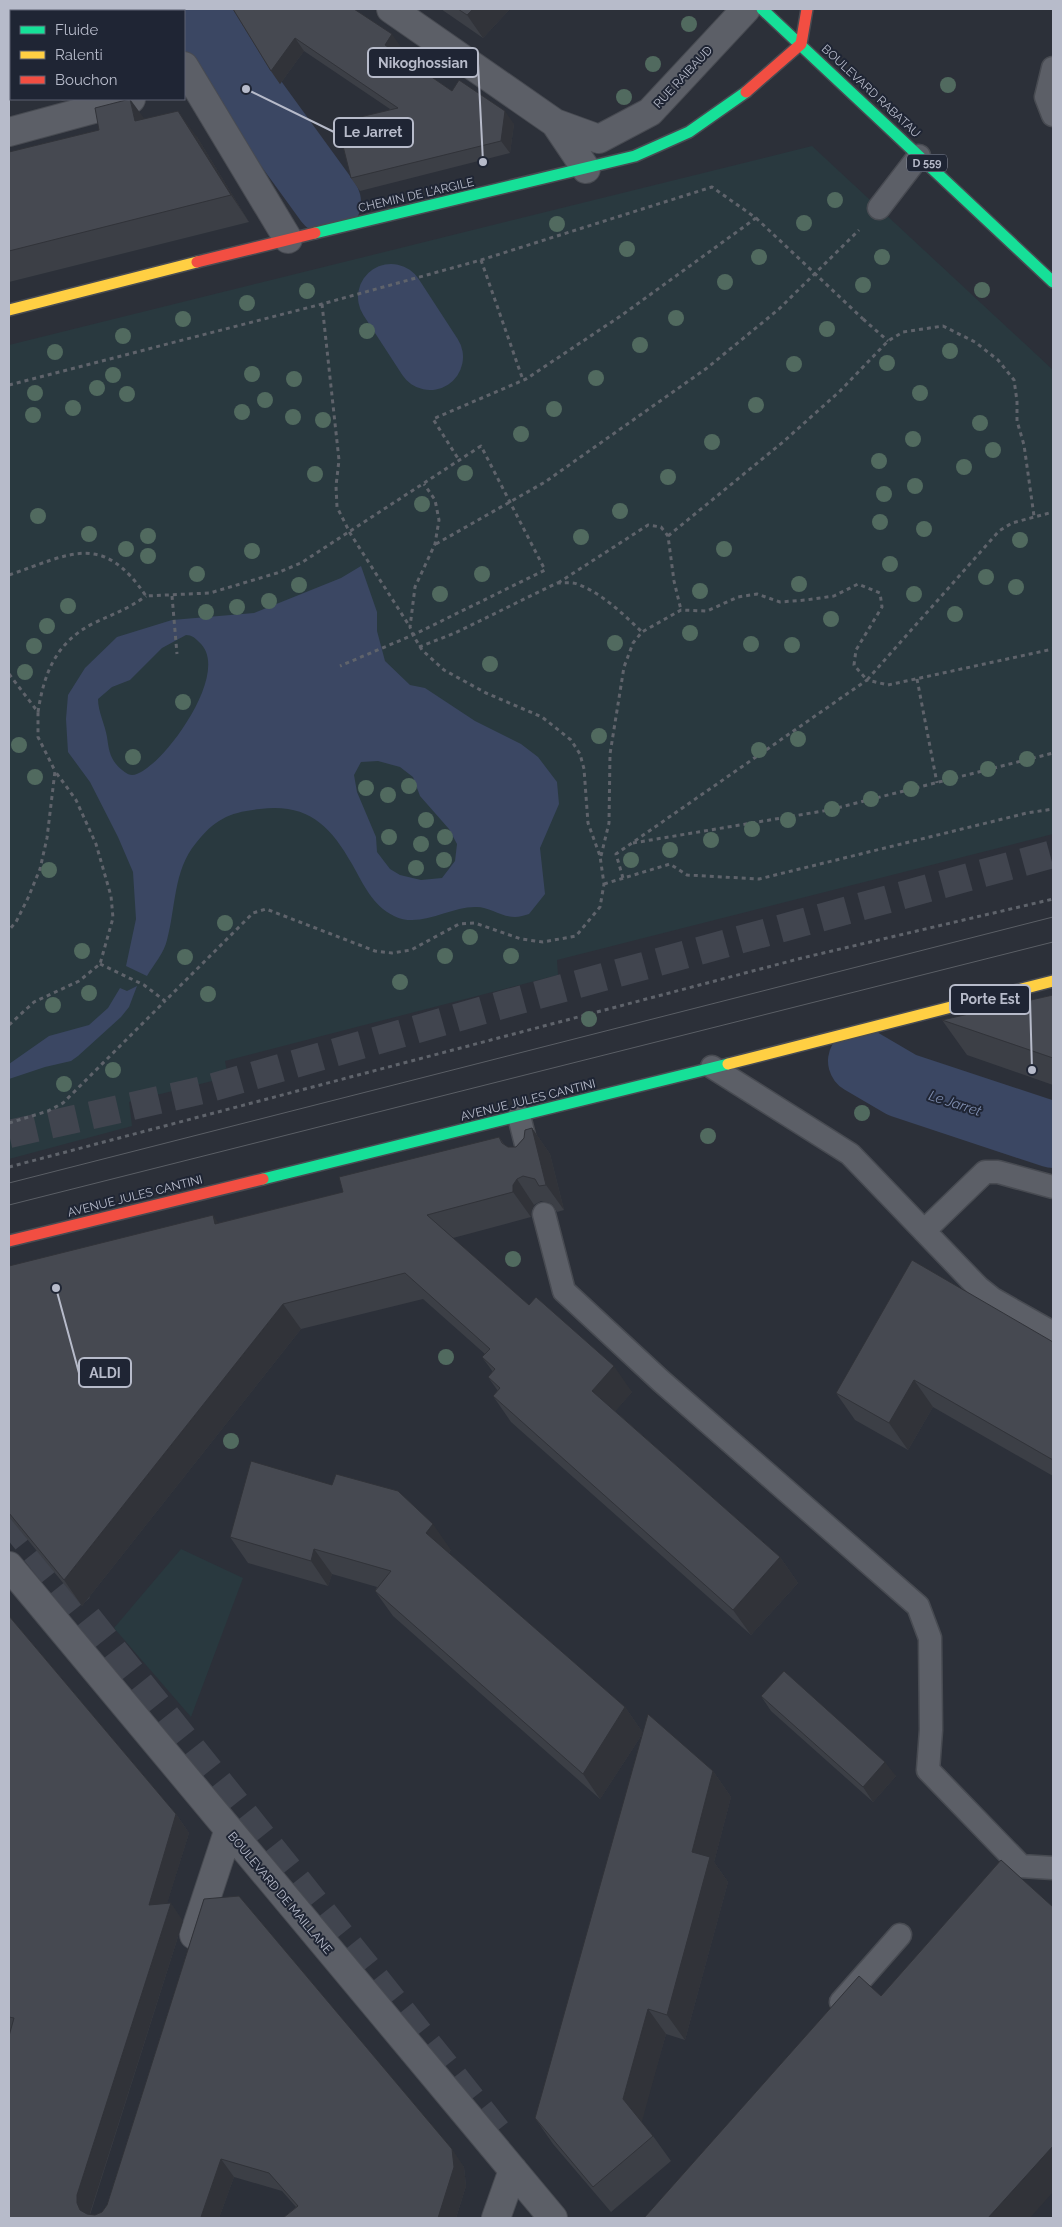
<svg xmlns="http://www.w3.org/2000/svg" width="1062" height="2227" font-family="Raleway,sans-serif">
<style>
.green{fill:#29393f}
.water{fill:#3b4763;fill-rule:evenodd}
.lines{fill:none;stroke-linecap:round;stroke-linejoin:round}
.river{stroke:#3b4763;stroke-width:66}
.highway-tunnel{stroke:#41454f;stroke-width:28;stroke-dasharray:28 14;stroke-linecap:butt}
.lane-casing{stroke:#484b52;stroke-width:25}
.street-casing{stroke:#484b52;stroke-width:30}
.fast-casing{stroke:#484b52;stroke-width:14}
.slow-casing{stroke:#484b52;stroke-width:14}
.jam-casing{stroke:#484b52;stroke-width:14}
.path{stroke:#5f636b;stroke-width:3;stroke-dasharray:4 4;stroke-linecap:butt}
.lane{stroke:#5c5f67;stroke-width:22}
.street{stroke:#5c5f67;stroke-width:28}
.fast{stroke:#16e098;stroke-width:11}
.slow{stroke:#ffcf43;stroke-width:11}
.jam{stroke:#f24e42;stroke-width:11}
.tram{stroke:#5a5e65;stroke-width:1}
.path-bridge{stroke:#5f636b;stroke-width:3;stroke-dasharray:4 4;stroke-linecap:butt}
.tree{fill:#516a5f}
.wall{fill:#3c3f46}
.shaded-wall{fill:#313339}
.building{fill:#464951;stroke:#313339}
.labels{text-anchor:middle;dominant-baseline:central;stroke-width:4;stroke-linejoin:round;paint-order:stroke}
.shield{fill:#1f2534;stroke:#898e9d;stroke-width:1}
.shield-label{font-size:11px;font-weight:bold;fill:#b7bbca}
.street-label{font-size:12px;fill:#b7bbca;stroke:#1f2534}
.water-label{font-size:14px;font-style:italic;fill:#7f8eb0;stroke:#1f2534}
.leader{fill:none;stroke:#b7bbca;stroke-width:2}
.callout-dot{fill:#b7bbca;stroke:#1f2534;stroke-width:2}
.callout{fill:#1f2534;stroke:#b7bbca;stroke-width:2}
.callout-label{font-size:14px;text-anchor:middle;font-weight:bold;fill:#b7bbca}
</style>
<rect width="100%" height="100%" fill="#2c3039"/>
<!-- green -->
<path class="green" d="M 812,146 L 1053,370 L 1053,834 L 557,960 L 558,975 L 225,1061 L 228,1077 L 129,1102 L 132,1126 L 9,1159 L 9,345 Z
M 181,1549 L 243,1578 L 191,1717 L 114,1628 Z"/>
<!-- water -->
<path class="water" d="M 361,566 L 377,612 L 377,631 L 385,661 L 410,685 L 425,688 L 475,721 L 521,744 L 538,757 L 557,782 L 559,804 L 540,848 L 545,894 L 529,914 C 525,915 519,917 515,917 C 501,917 488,906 475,907 C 448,907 420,929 394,916 C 372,905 364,885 352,864 C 330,825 307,803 260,809 C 230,812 215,819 196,843 C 173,871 176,907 167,940 C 164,953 154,964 147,976 L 126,966 L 136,919 L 133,872 L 118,837 L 90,782 L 68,752 L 66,719 L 68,695 L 85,668 L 117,637 L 172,620 L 254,613 L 341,578 ZM 186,635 C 192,635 195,638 199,642 C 230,669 175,746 152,764 C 147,768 139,775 132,775 C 128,775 125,772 122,770 C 110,760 109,751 107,737 C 105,724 98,712 98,699 L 112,687 L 130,680 L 162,648 ZM 378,761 L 400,767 L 413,777 L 420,796 L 449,829 L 457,844 L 455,861 L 442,878 L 421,880 L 400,875 L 390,869 L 377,852 L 376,837 L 357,792 L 354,775 L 361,762 Z
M 137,986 L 129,1007 L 121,1017 L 78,1056 L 71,1061 L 45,1067 L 9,1079 L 9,1064 L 49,1036 L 89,1025 L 108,1008 L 120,988 L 127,991 Z"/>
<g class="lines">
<!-- river -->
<path class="river" d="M 198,9 L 246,89 L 328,202
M 391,297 L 430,357
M 861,1061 L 902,1085 L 1053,1135"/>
<!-- highway-tunnel -->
<path class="highway-tunnel" d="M 9,1134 L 203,1090 L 505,1004 L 1053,854
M 9,1519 L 497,2131"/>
<!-- lane casing -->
<g class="lane-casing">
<path id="lane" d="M 1053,68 L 1046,97 L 1053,115
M 879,208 L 919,156
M 712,1067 L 850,1154 L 978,1287 L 993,1299 L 1053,1333
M 519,1116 L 530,1160
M 544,1214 L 564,1291 L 661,1381 L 918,1606 L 930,1638 L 931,1730 L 928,1770 L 1021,1866 L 1053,1868
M 924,1231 L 985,1172 L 998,1172 L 1053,1187
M 841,2002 L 900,1935"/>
</g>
<!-- street casing -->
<g class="street-casing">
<path id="street" d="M 143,9 L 145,11
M 391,9 L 555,123 L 599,139 L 650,112 L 746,9
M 184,66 L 288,239
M 555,123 L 586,169
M 9,132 L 131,99
M 9,1566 L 553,2218
M 194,1935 L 228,1832
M 496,2218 L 513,2170"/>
</g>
<!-- fast casing -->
<g class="fast-casing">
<path id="fast" d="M 762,9 L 1053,282
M 315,233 L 635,156 L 689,132 L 746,92
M 263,1179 L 728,1064"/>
</g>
<!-- slow casing -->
<g class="slow-casing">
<path id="slow" d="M 9,310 L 197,262
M 728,1064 L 1053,981"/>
</g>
<!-- jam casing -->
<g class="jam-casing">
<path id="jam" d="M 746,92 L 801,44 L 807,9
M 197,262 L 315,233
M 9,1241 L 263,1179"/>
</g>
<!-- path -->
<path class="path" d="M 481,260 L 523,380
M 322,304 L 339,460 L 336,486 L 337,507 L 350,533 L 410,627
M 863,319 L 888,341
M 9,385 L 322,304 L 481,260 L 712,187 L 756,218 L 622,315 L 526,379 L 433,419 L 459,460
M 668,536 L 783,442 L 840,391 L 888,341 L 903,332 L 943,326 L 975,342 L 998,360 L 1014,380 L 1017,401 L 1017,421 L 1024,445 L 1034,516
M 436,544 L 545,482 L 707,368 L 779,309 L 859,230
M 9,575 C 71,554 102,531 146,596 L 210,593 L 277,573 L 301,563 L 481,446 L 545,570 L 413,635 L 340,666
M 558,583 L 648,525 L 661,527 L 668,536 L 674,581 L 681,610
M 172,596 L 177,654
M 419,647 L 455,633 L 557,583 C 564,583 572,582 577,584 C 602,593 623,614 642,632
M 9,674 L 38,712 L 38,737 L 55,771 L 47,838 L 40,869 L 28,898 L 16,922 L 9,930
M 917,679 L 937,783
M 38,712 C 44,673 56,642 94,623 C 113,614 128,609 146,596
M 633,843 L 829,810 L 1053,753
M 601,856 L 609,823 L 610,754 L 624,667 L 633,643 L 642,632 L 681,610 L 707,611 L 738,597 L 757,594 L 780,602 L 806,600 L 834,596 L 858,584 L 880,593 L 882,607 L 856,650 L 854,665 L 867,680 L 999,531 L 1012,523 L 1053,512
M 623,878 L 616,854 L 867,680 L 888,685 L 1053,649
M 604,884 L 670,864 L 687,875 L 759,879 L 1027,813 L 1053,809
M 100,964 L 144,985 L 165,1001 L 253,913 L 266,909 L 375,951 L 392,953 L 411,950 L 459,924 L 475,923 L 521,939 L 543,942 L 576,936 L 600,907 L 604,884 L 600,856 L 588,823 L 584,769 L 580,754 L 571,740 L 542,717 L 486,693 L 444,670 L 422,650 L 413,635 L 410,627 L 415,587 L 435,544 L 439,520 L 435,500 L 424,484
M 9,1025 L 34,1002 L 79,981 L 100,964 L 113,918 L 111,896 L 96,844 L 76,800 L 55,771
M 9,1123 L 48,1111 L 63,1103 L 165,1001
M 9,1167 L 802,958 L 1053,899"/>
<!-- lane -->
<use href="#lane" class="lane"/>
<!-- street -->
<use href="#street" class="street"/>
<!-- fast -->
<use href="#fast" class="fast"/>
<!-- slow -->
<use href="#slow" class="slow"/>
<!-- jam -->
<use href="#jam" class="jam"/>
<!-- tram -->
<path class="tram" d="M 9,1183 L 1053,917
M 9,1205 L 1053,942"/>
<!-- path-bridge -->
<path class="path-bridge" d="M 756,218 L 863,319"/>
</g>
<!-- trees -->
<g class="tree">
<circle cx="689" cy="24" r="8"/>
<circle cx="653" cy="64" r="8"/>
<circle cx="948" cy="85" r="8"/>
<circle cx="624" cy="97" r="8"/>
<circle cx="835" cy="200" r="8"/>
<circle cx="804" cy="223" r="8"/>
<circle cx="557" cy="224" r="8"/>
<circle cx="627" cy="249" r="8"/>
<circle cx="759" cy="257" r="8"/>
<circle cx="882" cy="257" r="8"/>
<circle cx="725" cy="282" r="8"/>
<circle cx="863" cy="285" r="8"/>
<circle cx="982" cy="290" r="8"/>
<circle cx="307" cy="291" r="8"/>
<circle cx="247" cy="303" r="8"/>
<circle cx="676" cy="318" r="8"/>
<circle cx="183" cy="319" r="8"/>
<circle cx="827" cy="329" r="8"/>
<circle cx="367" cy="331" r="8"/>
<circle cx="123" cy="336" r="8"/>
<circle cx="640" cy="345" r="8"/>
<circle cx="950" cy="351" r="8"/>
<circle cx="55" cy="352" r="8"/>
<circle cx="887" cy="363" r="8"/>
<circle cx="794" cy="364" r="8"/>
<circle cx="252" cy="374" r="8"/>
<circle cx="113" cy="375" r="8"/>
<circle cx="596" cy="378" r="8"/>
<circle cx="294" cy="379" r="8"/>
<circle cx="97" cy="388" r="8"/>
<circle cx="35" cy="393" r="8"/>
<circle cx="920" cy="393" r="8"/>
<circle cx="127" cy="394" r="8"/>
<circle cx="265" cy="400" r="8"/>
<circle cx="756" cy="405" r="8"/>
<circle cx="73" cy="408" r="8"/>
<circle cx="554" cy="409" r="8"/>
<circle cx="242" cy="412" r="8"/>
<circle cx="33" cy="415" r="8"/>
<circle cx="293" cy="417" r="8"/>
<circle cx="323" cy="420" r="8"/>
<circle cx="980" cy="423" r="8"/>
<circle cx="521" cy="434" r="8"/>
<circle cx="913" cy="439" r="8"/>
<circle cx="712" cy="442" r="8"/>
<circle cx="993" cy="450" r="8"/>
<circle cx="879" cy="461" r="8"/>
<circle cx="964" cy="467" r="8"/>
<circle cx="465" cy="473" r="8"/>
<circle cx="315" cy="474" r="8"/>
<circle cx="668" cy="477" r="8"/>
<circle cx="915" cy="486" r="8"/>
<circle cx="884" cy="494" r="8"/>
<circle cx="422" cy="504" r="8"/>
<circle cx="620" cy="511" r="8"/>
<circle cx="38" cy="516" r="8"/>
<circle cx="880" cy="522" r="8"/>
<circle cx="924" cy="529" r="8"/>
<circle cx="89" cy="534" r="8"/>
<circle cx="148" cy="536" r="8"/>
<circle cx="581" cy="537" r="8"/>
<circle cx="1020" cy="540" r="8"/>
<circle cx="126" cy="549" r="8"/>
<circle cx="724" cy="549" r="8"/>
<circle cx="252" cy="551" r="8"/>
<circle cx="148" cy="556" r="8"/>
<circle cx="890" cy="564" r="8"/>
<circle cx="197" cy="574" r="8"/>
<circle cx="482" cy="574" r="8"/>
<circle cx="986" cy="577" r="8"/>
<circle cx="799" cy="584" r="8"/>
<circle cx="299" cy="585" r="8"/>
<circle cx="1016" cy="587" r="8"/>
<circle cx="700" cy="591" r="8"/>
<circle cx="440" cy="594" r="8"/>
<circle cx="914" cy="594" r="8"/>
<circle cx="269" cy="601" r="8"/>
<circle cx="68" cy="606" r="8"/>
<circle cx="237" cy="607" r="8"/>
<circle cx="206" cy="612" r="8"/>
<circle cx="955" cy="614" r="8"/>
<circle cx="831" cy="619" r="8"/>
<circle cx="47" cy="626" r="8"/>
<circle cx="690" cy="633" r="8"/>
<circle cx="615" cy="643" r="8"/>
<circle cx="751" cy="644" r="8"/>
<circle cx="792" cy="645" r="8"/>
<circle cx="34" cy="646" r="8"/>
<circle cx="490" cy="664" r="8"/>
<circle cx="25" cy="672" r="8"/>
<circle cx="183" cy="702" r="8"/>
<circle cx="599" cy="736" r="8"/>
<circle cx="798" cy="739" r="8"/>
<circle cx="19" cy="745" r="8"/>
<circle cx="759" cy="750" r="8"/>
<circle cx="133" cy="757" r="8"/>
<circle cx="1027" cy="759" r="8"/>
<circle cx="988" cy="769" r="8"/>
<circle cx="35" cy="777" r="8"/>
<circle cx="950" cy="778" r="8"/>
<circle cx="409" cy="786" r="8"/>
<circle cx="366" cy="788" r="8"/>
<circle cx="911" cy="789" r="8"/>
<circle cx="388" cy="795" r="8"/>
<circle cx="871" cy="799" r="8"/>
<circle cx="832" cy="809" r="8"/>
<circle cx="426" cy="820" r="8"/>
<circle cx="788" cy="820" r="8"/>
<circle cx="752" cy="829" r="8"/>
<circle cx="389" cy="837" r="8"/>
<circle cx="445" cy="837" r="8"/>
<circle cx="711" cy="840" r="8"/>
<circle cx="421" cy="844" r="8"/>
<circle cx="670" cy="850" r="8"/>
<circle cx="444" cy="860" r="8"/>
<circle cx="631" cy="860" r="8"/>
<circle cx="416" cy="868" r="8"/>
<circle cx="49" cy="870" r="8"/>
<circle cx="225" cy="923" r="8"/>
<circle cx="470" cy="937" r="8"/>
<circle cx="82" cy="951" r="8"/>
<circle cx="445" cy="956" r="8"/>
<circle cx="511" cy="956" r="8"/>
<circle cx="185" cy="957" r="8"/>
<circle cx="400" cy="982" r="8"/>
<circle cx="89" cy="993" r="8"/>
<circle cx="208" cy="994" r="8"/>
<circle cx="53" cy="1005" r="8"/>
<circle cx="589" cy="1019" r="8"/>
<circle cx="113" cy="1070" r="8"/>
<circle cx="64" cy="1084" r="8"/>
<circle cx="862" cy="1113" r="8"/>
<circle cx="708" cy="1136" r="8"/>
<circle cx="513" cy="1259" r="8"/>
<circle cx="446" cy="1357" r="8"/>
<circle cx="231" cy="1441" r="8"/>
</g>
<!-- wall -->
<path class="wall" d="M 9,9 L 11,11 L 11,48 L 9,50 Z
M 233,9 L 401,47 L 397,53 L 452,91 L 514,124 L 510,153 L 360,191 L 351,178 L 364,133 L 390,109 L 304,51 L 280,84 L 271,71 Z
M 441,9 L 510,9 L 483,38 Z
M 60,99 L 72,99 L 62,101 Z
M 144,119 L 197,137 L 249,222 L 9,282 L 9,152 Z
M 1053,995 L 1053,1085 L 967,1055 L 942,1020 Z
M 532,1128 L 550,1154 L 564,1210 L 557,1212 L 552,1204 L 541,1201 L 534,1205 L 531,1211 L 531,1217 L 453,1238 L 529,1305 L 632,1392 L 615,1411 L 780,1557 L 798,1583 L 751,1635 L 511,1422 L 493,1396 L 498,1391 L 488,1377 L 493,1372 L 482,1357 L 485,1354 L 423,1299 L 301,1329 L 82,1606 L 9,1517 L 9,1266 L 218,1223 L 343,1192 L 499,1137 L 504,1144 L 508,1147 L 516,1147 L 524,1138 Z
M 1053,1342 L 1053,1476 L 933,1407 L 908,1450 L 855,1420 L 836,1393 Z
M 230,1537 L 451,1550 L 449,1553 L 625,1707 L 643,1733 L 600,1799 L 393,1616 L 375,1591 L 377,1587 L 332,1574 L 328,1586 L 248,1563 Z
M 9,1616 L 176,1814 L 189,1833 L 167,1903 L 183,1921 L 90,2215 L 95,2215 L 102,2212 L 107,2205 L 204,1899 L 464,2167 L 466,2186 L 456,2218 L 283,2218 L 296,2207 L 282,2191 L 234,2177 L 219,2218 L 9,2218 L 10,2031 L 9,2031 Z
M 761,1696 L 896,1776 L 873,1802 L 771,1711 Z
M 713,1771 L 731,1797 L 714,1862 L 728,1882 L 685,2040 L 666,2034 L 641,2122 L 653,2136 L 671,2161 L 611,2212 L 553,2144 L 535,2118 Z"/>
<!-- shaded-wall -->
<path class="shaded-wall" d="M 473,9 L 510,9 L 483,38 L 467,15 Z
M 392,34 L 401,47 L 394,58 L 385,45 Z
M 295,38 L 304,51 L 280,84 L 271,71 Z
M 130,99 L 149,125 L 135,121 Z
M 178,111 L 197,137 L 249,222 L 231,195 Z
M 505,111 L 514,124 L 510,153 L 501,141 Z
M 532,1128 L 550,1154 L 564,1210 L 546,1185 Z
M 517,1179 L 534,1205 L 531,1211 L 531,1217 L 513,1192 L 513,1185 Z
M 213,1215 L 231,1241 L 215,1224 Z
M 283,1304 L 301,1329 L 82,1606 L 64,1580 Z
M 614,1366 L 632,1392 L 610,1417 L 592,1391 Z
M 914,1380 L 933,1407 L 908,1450 L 889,1423 Z
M 433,1524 L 451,1550 L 444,1558 L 426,1533 Z
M 314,1549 L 332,1574 L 328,1586 L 311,1561 Z
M 780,1557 L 798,1583 L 751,1635 L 733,1610 Z
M 625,1707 L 643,1733 L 600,1799 L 583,1774 Z
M 885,1762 L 896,1776 L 873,1802 L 863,1787 Z
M 713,1771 L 731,1797 L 714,1862 L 728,1882 L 685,2040 L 667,2015 L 692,1852 Z
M 176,1814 L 189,1833 L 161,1923 L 149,1905 Z
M 171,1903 L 183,1921 L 90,2213 L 90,2218 L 80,2210 L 77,2203 L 77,2195 Z
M 648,2009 L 666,2034 L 641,2125 L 623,2099 Z
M 1053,2146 L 1053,2192 L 1030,2218 L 988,2218 Z
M 452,2149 L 464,2167 L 466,2186 L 456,2218 L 438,2218 Z
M 221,2159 L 234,2177 L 219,2218 L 201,2218 L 201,2217 Z"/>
<!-- building -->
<path class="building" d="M 9,9 L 111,9 L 113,11 L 11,11 L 11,29 L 9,26 Z
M 233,9 L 354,9 L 392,34 L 385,45 L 452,91 L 459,80 L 505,111 L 501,141 L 351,178 L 341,138 L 364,133 L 360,117 L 398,108 L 295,38 L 271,71 Z
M 458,9 L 473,9 L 467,15 Z
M 130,99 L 135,121 L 178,111 L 231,195 L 9,251 L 9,152 L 99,130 L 95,108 Z
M 1053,995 L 1053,1058 L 942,1020 Z
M 532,1128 L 546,1185 L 539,1186 L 535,1179 L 523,1176 L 517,1179 L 513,1185 L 513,1192 L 427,1215 L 529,1305 L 536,1297 L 614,1366 L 592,1391 L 780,1557 L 733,1610 L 493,1396 L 500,1388 L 488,1377 L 495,1369 L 482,1357 L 490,1349 L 405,1273 L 283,1304 L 64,1580 L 9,1513 L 9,1266 L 213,1215 L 215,1224 L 343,1192 L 339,1177 L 499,1137 L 502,1143 L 508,1147 L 516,1147 L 524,1138 L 525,1130 Z
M 912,1260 L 1053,1342 L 1053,1460 L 914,1380 L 889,1423 L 836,1393 Z
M 251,1461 L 332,1485 L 336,1474 L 398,1491 L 433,1524 L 426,1533 L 625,1707 L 583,1774 L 375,1591 L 391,1571 L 314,1549 L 311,1561 L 230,1537 Z
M 9,1616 L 176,1814 L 149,1905 L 171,1903 L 77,2195 L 77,2203 L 80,2210 L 87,2214 L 95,2215 L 102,2212 L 107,2205 L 204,1899 L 239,1896 L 452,2149 L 454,2167 L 438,2218 L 283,2218 L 298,2206 L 269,2173 L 221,2159 L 201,2217 L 204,2218 L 9,2218 L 9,2036 L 14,2018 L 9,2017 Z
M 784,1671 L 885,1762 L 863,1787 L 761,1696 Z
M 648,1714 L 713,1771 L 692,1852 L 710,1857 L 667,2015 L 648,2009 L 623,2099 L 653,2136 L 593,2187 L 535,2118 Z
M 1001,1860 L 1053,1907 L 1053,2146 L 988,2218 L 644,2218 L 859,1976 L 881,1996 Z"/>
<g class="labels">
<!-- shield labels -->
<rect class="shield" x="907" y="154.5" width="40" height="17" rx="4"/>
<g class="shield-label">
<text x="927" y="163">D 559</text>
</g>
<!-- street labels -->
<g class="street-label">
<text transform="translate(683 77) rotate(-47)">RUE RAIBAUD</text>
<text transform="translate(871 91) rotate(43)">BOULEVARD RABATAU</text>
<text transform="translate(416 195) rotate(-13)">CHEMIN DE L'ARGILE</text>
<text transform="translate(528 1100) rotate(-14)">AVENUE JULES CANTINI</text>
<text transform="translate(135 1196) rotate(-14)">AVENUE JULES CANTINI</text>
<text transform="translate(280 1893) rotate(50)">BOULEVARD DE MAILLANE</text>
</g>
<!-- water labels -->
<g class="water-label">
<text transform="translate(955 1103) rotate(18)">Le Jarret</text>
</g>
</g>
<!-- callouts -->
<path class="leader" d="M483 162L478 63M246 89L334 132M1032 1070L1030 999M56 1288L79 1373"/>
<g class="callout-dot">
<circle cx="483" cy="162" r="5"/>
<circle cx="246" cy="89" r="5"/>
<circle cx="1032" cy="1070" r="5"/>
<circle cx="56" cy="1288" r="5"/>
</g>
<g class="callout">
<rect x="368" y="48" width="110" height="29" rx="5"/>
<rect x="334" y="118" width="79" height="29" rx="5"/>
<rect x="950" y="985" width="80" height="29" rx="5"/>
<rect x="79" y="1358" width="52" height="29" rx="5"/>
</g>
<g class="callout-label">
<text x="423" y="68">Nikoghossian</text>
<text x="373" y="137">Le Jarret</text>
<text x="990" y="1004">Porte Est</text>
<text x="105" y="1378">ALDI</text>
</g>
<!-- border -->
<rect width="1062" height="2227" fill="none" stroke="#b7bbca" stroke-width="20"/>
<!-- legend -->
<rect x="10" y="10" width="175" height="90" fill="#1f2534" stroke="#5c6170"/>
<rect x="20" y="26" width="25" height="8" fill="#16e098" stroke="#5c6170"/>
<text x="55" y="35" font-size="15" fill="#b7bbca">Fluide</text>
<rect x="20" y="51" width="25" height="8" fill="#ffcf43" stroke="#5c6170"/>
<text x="55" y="60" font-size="15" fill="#b7bbca">Ralenti</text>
<rect x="20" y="76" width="25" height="8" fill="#f24e42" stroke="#5c6170"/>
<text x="55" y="85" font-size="15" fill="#b7bbca">Bouchon</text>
</svg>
